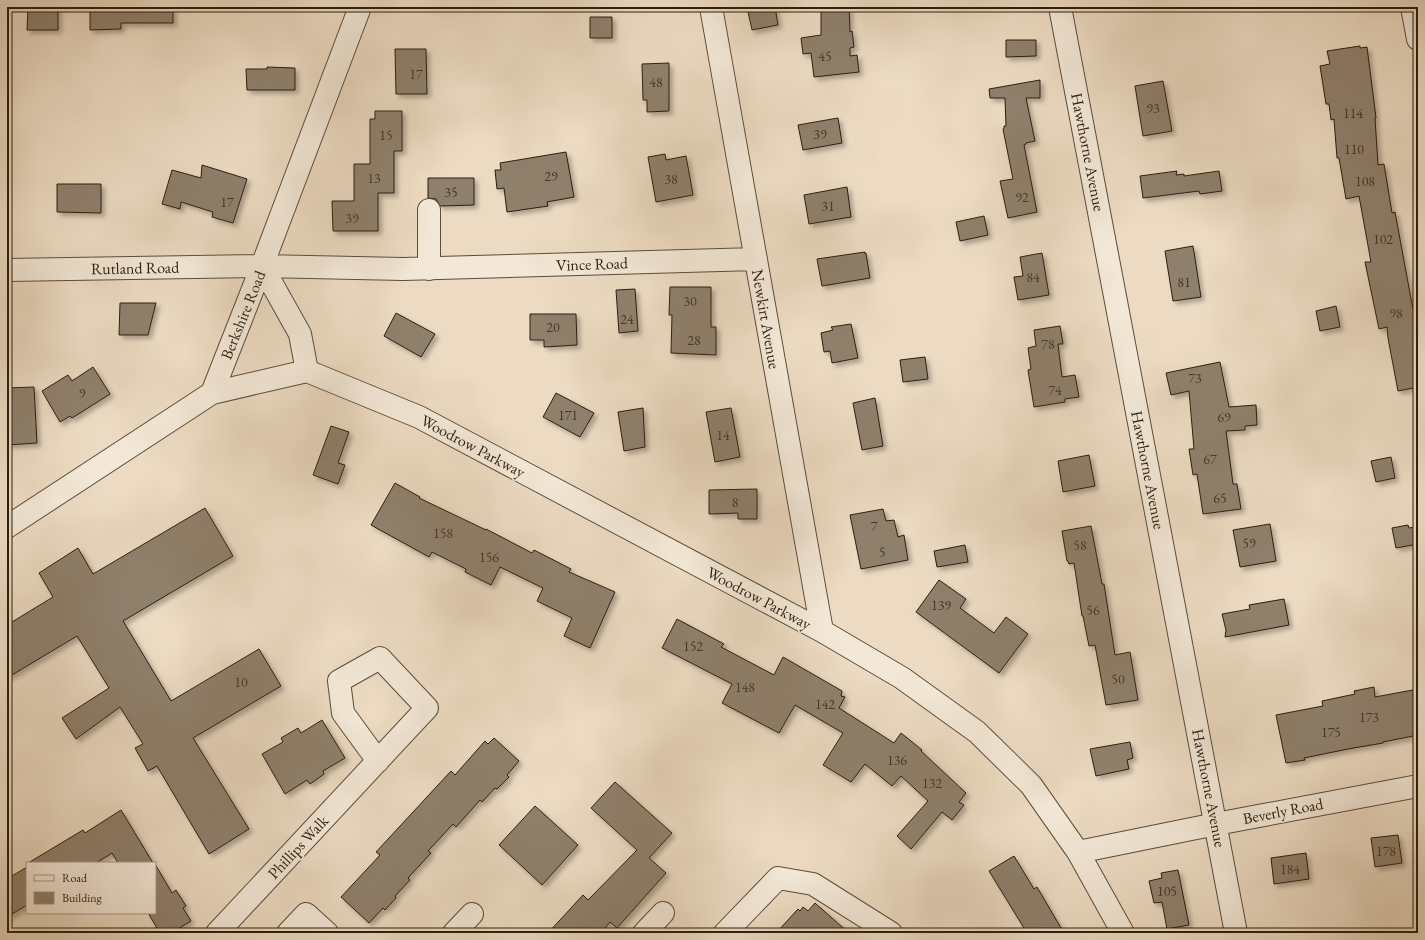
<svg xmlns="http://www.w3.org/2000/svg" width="1425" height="940" font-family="'EB Garamond',serif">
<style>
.building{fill:#8f806c;stroke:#2b1e0e;filter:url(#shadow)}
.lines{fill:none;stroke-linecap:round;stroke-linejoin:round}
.minor-casing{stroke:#5b4d3b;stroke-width:24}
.minor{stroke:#f3e8d7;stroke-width:22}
.labels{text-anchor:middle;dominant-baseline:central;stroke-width:3;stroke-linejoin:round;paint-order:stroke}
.number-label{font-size:14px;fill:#443626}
.street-label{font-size:16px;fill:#2b1e0e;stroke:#f3e8d7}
</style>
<defs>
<filter id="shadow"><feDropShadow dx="3.5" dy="3.5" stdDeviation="2" flood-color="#0004"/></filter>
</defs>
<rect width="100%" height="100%" fill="#ecdbc2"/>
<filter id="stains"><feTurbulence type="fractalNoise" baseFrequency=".005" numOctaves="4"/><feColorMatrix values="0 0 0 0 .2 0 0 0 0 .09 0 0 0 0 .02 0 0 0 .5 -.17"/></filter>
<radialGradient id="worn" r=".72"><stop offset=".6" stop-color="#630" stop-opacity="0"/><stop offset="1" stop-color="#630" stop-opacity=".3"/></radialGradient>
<!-- building -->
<path class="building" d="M 28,7 L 58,7 L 58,30 L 27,30 Z
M 90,7 L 173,7 L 173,23 L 121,23 L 121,29 L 90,30 Z
M 747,7 L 775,7 L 778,25 L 752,30 Z
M 829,7 L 849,7 L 850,32 L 852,31 L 854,47 L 850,48 L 850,56 L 857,55 L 859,72 L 814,77 L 811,53 L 803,54 L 801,38 L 821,35 L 821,9 L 829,9 Z
M 590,17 L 612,17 L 612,38 L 590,38 Z
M 1006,40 L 1036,40 L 1036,56 L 1006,57 Z
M 1360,46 L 1360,48 L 1367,47 L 1376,118 L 1375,118 L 1378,165 L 1384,164 L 1392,213 L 1395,212 L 1409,288 L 1413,309 L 1416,310 L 1418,323 L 1418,387 L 1398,391 L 1388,338 L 1387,327 L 1379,329 L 1365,262 L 1371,262 L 1359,196 L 1346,199 L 1339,158 L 1337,158 L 1334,119 L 1331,120 L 1329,104 L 1326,104 L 1320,66 L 1330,64 L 1327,51 Z
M 395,49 L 426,49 L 427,94 L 396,94 Z
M 669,63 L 669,111 L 647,112 L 647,100 L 643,100 L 642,64 Z
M 267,67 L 295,68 L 295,90 L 247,90 L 246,69 L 267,69 Z
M 1040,80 L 1040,98 L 1026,98 L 1035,141 L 1026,143 L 1026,144 L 1024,145 L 1037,212 L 1008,218 L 1000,181 L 1013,179 L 1003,129 L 1004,128 L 1004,126 L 1006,126 L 1005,98 L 990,98 L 989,89 Z
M 1163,81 L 1172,131 L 1143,136 L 1135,86 Z
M 375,111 L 402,111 L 402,151 L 394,151 L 394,193 L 378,193 L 378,231 L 333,231 L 332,201 L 354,201 L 354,164 L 370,164 L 370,119 L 375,119 Z
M 838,118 L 842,143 L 803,150 L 798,125 Z
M 566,152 L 574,197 L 547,202 L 548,206 L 507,212 L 504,188 L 497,189 L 495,170 L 501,170 L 500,163 Z
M 665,154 L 666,160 L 686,156 L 693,195 L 656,202 L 648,157 Z
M 202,165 L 247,179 L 233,223 L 212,217 L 213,212 L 181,202 L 180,209 L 162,204 L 172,170 L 201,178 Z
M 1177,171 L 1176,175 L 1184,174 L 1184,176 L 1219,171 L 1222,191 L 1200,194 L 1199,191 L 1143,198 L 1140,176 Z
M 428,178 L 474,178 L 474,205 L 440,206 L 436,199 L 428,198 Z
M 57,184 L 101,184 L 101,213 L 57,212 Z
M 847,187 L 851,217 L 809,224 L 804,195 Z
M 984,216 L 988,235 L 960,241 L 956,222 Z
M 1193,246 L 1201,297 L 1173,301 L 1165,251 Z
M 865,252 L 865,254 L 866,253 L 870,278 L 822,286 L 817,259 Z
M 1042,253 L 1049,295 L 1018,300 L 1014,277 L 1023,276 L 1020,257 Z
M 670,287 L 711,287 L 711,327 L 716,327 L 716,355 L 671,353 L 672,315 L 669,315 Z
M 635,289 L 638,331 L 619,333 L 616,290 Z
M 120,303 L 156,303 L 148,335 L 119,335 Z
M 1336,306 L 1340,327 L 1320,331 L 1316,311 Z
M 396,313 L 435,334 L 421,357 L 384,336 Z
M 530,314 L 576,314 L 577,345 L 544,347 L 544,340 L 530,340 Z
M 851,324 L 858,358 L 832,363 L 830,351 L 824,352 L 821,333 L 833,330 L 831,327 Z
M 1060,326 L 1063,344 L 1058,344 L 1062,377 L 1075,375 L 1079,397 L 1065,399 L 1065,402 L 1034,407 L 1028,370 L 1031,369 L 1028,348 L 1036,346 L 1034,330 Z
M 925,357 L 928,379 L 903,382 L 900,360 Z
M 1220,362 L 1229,407 L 1256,405 L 1257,425 L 1245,426 L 1245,430 L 1226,431 L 1233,484 L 1237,484 L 1241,509 L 1203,514 L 1197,474 L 1193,475 L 1189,449 L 1194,449 L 1189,391 L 1171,395 L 1166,373 Z
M 93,367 L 110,394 L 72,418 L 70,416 L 60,422 L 42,391 L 68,375 L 72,381 Z
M 34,387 L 37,443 L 7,445 L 7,388 Z
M 556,393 L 594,413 L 580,437 L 543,417 Z
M 875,398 L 883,446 L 862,450 L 853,403 Z
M 643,408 L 645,447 L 624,451 L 618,412 Z
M 731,408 L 740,457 L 715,462 L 706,412 Z
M 331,426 L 349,432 L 338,463 L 345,465 L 338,484 L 313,475 Z
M 1089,455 L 1095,486 L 1063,492 L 1058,461 Z
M 1391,457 L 1395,478 L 1376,482 L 1371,461 Z
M 395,483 L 420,497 L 419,498 L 486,530 L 486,529 L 532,553 L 534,550 L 571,569 L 569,572 L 615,592 L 590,648 L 564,636 L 572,618 L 537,601 L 543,588 L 500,567 L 491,585 L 465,572 L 466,569 L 432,552 L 429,557 L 371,525 Z
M 757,489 L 757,519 L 738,519 L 738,513 L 709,514 L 709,490 Z
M 205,508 L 233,556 L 123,621 L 171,701 L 259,649 L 281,686 L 193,738 L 249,829 L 209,854 L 157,766 L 148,771 L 135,748 L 143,744 L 120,707 L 76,739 L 62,718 L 109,688 L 77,636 L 7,678 L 7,625 L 53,597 L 39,573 L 78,548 L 93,574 Z
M 883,509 L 886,521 L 894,520 L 898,537 L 904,535 L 908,560 L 861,569 L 850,515 Z
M 1270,524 L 1276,561 L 1240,567 L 1233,530 Z
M 1408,525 L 1409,528 L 1418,527 L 1418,544 L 1396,548 L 1392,528 Z
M 1091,526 L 1102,584 L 1104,584 L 1115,655 L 1130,652 L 1138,700 L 1106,705 L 1095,645 L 1089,646 L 1083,616 L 1082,616 L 1074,563 L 1069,564 L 1068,561 L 1067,561 L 1062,531 Z
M 965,545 L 968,562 L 937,567 L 934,551 Z
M 939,580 L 966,599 L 960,608 L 994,633 L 1006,617 L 1028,634 L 999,673 L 916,612 Z
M 1284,599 L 1289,625 L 1225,637 L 1226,630 L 1222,614 L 1250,609 L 1249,605 Z
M 677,619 L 724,644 L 721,647 L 774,675 L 783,657 L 842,691 L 841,696 L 845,697 L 839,708 L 894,743 L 901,733 L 922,750 L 921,751 L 966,793 L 959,802 L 964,805 L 952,820 L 942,812 L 911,849 L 897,836 L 928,801 L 901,776 L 892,786 L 865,764 L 851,782 L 823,765 L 843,733 L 795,705 L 779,733 L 722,703 L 732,684 L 662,648 Z
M 1374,687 L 1375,697 L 1418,689 L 1418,735 L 1383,742 L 1383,743 L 1348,749 L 1304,758 L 1305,760 L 1286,763 L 1276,715 L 1323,706 L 1322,701 L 1355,694 L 1354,691 Z
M 322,720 L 345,758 L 323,771 L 324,774 L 310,784 L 307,780 L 285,794 L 262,754 L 283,742 L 281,738 L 298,728 L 301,733 Z
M 494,738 L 519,761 L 507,775 L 509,777 L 497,789 L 495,788 L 482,802 L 480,800 L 456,827 L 453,824 L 428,851 L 431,853 L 408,878 L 410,880 L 395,896 L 396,898 L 385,910 L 383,908 L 369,923 L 341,897 L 380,855 L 376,852 L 451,771 L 455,775 L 485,741 L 488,744 Z
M 1130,742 L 1133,758 L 1127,760 L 1129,769 L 1096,776 L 1090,749 Z
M 615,782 L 672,833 L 649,858 L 666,873 L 617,928 L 610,922 L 601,933 L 548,933 L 583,895 L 588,900 L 637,850 L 591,808 Z
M 535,806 L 578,845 L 542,885 L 499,845 Z
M 121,810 L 153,863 L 118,863 L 112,853 L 96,863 L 28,863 L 83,830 L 85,833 Z
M 1398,835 L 1402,863 L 1375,867 L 1371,838 Z
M 1306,853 L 1309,879 L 1274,884 L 1271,858 Z
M 1014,856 L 1034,889 L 1037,887 L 1064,933 L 1027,933 L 989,871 Z
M 155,864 L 172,893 L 176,890 L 186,906 L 183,908 L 191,921 L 171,933 L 160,933 L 148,913 L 155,913 Z
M 27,867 L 27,905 L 7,917 L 7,879 Z
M 1178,870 L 1189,925 L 1167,929 L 1162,902 L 1154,903 L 1149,881 L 1162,878 L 1161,873 Z
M 815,903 L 849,933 L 776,933 L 798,909 L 800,911 L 803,907 L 808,911 Z"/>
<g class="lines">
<!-- minor casing -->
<g class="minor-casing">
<path id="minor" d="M 711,7 L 822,631
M 1060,7 L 1236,933
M 1412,7 L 1418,39
M 429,210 L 429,269
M 262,266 L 300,334 L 307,371
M 7,270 L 262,266 L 403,269 L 756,259
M 212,393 L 307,371 L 419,417 L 822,631 L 902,678 L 977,732 L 1031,785 L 1078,852 L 1123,933
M 7,527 L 212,393 L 262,266 L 360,7
M 1078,852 L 1216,824 L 1418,786
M 217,933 L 427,708 L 380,658 L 339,681 L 343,713 L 378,761
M 288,933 L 306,914 L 327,933
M 454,933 L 472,914
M 644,933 L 663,913
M 725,933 L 778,878 L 813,884 L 891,933"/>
</g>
<!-- minor -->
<use href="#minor" class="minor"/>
</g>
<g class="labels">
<!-- number labels -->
<g class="number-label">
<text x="825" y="56">45</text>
<text x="416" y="74">17</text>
<text x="656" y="82">48</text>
<text x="1153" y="108">93</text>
<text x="1353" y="113">114</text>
<text x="820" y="134">39</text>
<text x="386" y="135">15</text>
<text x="1354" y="149">110</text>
<text x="551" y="176">29</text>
<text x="374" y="178">13</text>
<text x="671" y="179">38</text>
<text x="1365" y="181">108</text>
<text x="451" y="192">35</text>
<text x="1022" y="197">92</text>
<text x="227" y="202">17</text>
<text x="828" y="206">31</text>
<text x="352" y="218">39</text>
<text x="1383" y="239">102</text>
<text x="1033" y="277">84</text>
<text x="1184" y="282">81</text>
<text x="690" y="301">30</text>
<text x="1396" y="313">98</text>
<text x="627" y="319">24</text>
<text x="553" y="327">20</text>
<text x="694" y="340">28</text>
<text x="1048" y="344">78</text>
<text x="1195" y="378">73</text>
<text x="1055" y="390">74</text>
<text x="82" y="393">9</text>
<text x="568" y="415">171</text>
<text x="1224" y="417">69</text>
<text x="723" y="435">14</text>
<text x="1210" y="459">67</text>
<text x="1220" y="498">65</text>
<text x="735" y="502">8</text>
<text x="874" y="526">7</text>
<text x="443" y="533">158</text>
<text x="1249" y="543">59</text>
<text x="1080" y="545">58</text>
<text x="882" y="552">5</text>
<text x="489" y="557">156</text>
<text x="941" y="605">139</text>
<text x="1093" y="610">56</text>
<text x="693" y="646">152</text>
<text x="1118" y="679">50</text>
<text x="241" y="682">10</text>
<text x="745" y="687">148</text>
<text x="825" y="704">142</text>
<text x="1369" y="717">173</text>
<text x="1331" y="732">175</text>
<text x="897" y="760">136</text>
<text x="932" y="783">132</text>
<text x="1386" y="851">178</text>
<text x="1290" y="869">184</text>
<text x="1167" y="891">105</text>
</g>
<!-- street labels -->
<g class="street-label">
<text transform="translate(1088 152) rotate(79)">Hawthorne Avenue</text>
<text transform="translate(592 264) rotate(-2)">Vince Road</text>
<text transform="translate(135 268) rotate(-1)">Rutland Road</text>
<text transform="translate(243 315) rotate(-68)">Berkshire Road</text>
<text transform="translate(766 319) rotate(80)">Newkirt Avenue</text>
<text transform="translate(473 446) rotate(28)">Woodrow Parkway</text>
<text transform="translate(1148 470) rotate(79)">Hawthorne Avenue</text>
<text transform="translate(759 598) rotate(28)">Woodrow Parkway</text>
<text transform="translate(1209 788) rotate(79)">Hawthorne Avenue</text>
<text transform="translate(1283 811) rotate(-11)">Beverly Road</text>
<text transform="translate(298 847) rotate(-47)">Phillips Walk</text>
</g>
</g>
<!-- margin -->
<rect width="1425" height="940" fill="none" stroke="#ecdbc2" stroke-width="24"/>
<rect x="8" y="8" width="1409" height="924" fill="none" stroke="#2b1e0e" stroke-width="2"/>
<rect x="12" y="12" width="1401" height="916" fill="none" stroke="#2b1e0e"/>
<!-- legend -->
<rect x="26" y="862" width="130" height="52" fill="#f3e8d7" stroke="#a39787"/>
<rect x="34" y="875" width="20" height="6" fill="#f3e8d7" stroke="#a39787"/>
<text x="62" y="882" font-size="12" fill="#2b1e0e">Road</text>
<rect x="34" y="892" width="20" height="12" fill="#8f806c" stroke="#a39787"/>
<text x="62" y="902" font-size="12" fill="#2b1e0e">Building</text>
<rect width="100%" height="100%" filter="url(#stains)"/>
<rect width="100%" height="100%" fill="url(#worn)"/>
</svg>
